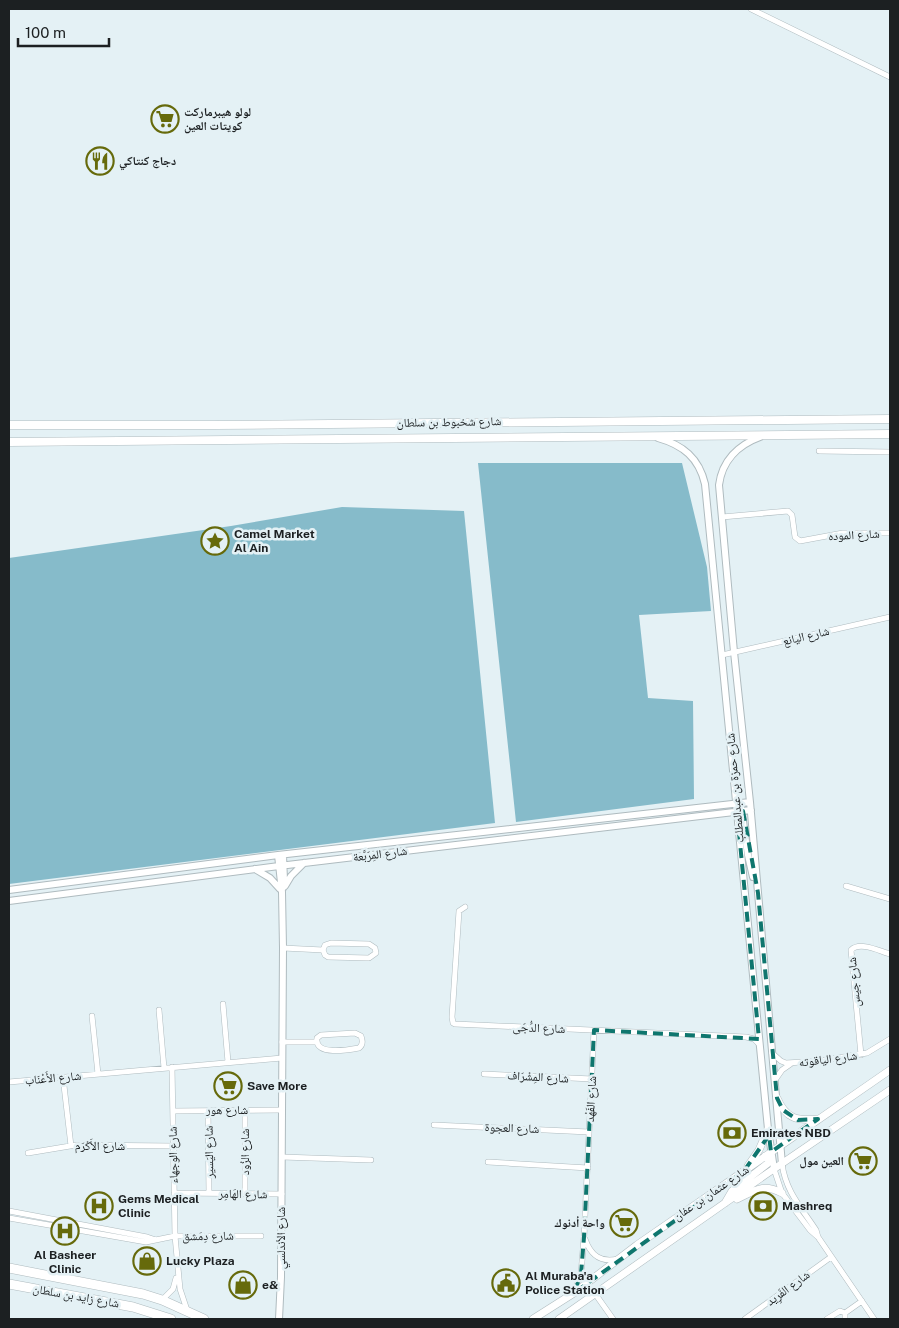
<svg xmlns="http://www.w3.org/2000/svg" width="899" height="1328" font-family="'Public Sans','Noto Naskh Arabic',sans-serif">
<style>
.forest{fill:#86bbca}
.lines{fill:none;stroke-linecap:round;stroke-linejoin:round}
.minor-casing{stroke:#afbbbf;stroke-width:6}
.tertiary-casing{stroke:#afbbbf;stroke-width:8}
.secondary-casing{stroke:#afbbbf;stroke-width:8}
.primary-casing{stroke:#afbbbf;stroke-width:9}
.trunk-casing{stroke:#afbbbf;stroke-width:10}
.minor{stroke:#fff;stroke-width:5}
.tertiary{stroke:#fff;stroke-width:6}
.secondary{stroke:#fff;stroke-width:7}
.primary{stroke:#fff;stroke-width:8}
.trunk{stroke:#fff;stroke-width:9}
.marked{fill:none;stroke:#0f766e;stroke-width:4;stroke-dasharray:10 6;stroke-linejoin:round}
.labels{text-anchor:middle;dominant-baseline:central;stroke-width:5;stroke-linejoin:round;paint-order:stroke}
.poi-label{font-size:12px;font-weight:bold;fill:#1c2022;stroke:#e4f1f5;text-anchor:start}
.street-label{font-size:12px;fill:#1c2022;stroke:#e4f1f5}
</style>
<rect width="100%" height="100%" fill="#e4f1f5"/>
<!-- forest -->
<path class="forest" d="M 478,463 L 682,463 L 707,567 L 711,611 L 639,615 L 648,698 L 693,701 L 694,799 L 516,822 Z
M 342,507 L 464,511 L 495,823 L 9,884 L 9,558 L 231,526 Z"/>
<g class="lines">
<!-- minor casing -->
<g class="minor-casing">
<path id="minor" d="M 751,9 L 890,77
M 819,451 L 890,452
M 722,517 L 788,511 L 792,515 L 795,537 L 800,541 L 843,533 L 890,533
M 722,655 L 890,617
M 846,886 L 890,899
M 465,907 L 459,911 L 452,1017 L 453,1023 L 455,1024 L 746,1037 L 754,1039 L 759,1044
M 331,943 L 369,944 L 375,948 L 376,953 L 369,958 L 328,957 L 325,955 L 323,950 L 325,945 Z
M 283,948 L 323,950
M 223,1004 L 228,1062
M 159,1010 L 164,1068
M 92,1016 L 98,1074
M 355,1033 L 361,1036 C 363,1041 363,1045 359,1048 C 348,1050 314,1056 317,1038 L 321,1035 Z
M 282,1042 L 316,1042
M 772,1053 L 781,1061 L 786,1063 L 820,1061 L 867,1053 L 890,1039
M 861,1055 L 851,950 C 860,941 879,951 890,954
M 172,1067 L 175,1236 L 180,1289 L 187,1310
M 484,1074 L 592,1079
M 63,1077 L 71,1146
M 775,1080 L 782,1070 L 792,1063
M 9,1082 L 282,1058
M 245,1110 L 245,1194
M 173,1111 L 282,1110
M 208,1111 L 209,1193
M 434,1125 L 589,1132
M 28,1153 L 76,1145 L 173,1146
M 282,1157 L 371,1160
M 488,1162 L 588,1168
M 782,1164 C 786,1192 801,1207 816,1230 L 818,1237
M 774,1169 L 782,1193 L 810,1230 L 818,1237 L 874,1319
M 174,1193 L 282,1194
M 9,1211 L 147,1237 L 156,1240
M 9,1218 L 146,1242 L 175,1236 L 261,1236
M 585,1239 C 591,1256 601,1263 618,1259
M 574,1292 L 581,1274 L 584,1237 L 594,1030
M 596,1295 L 613,1319
M 162,1300 L 173,1289 L 176,1278
M 845,1313 L 862,1301
M 745,1319 L 831,1257
M 827,1319 L 840,1311 L 845,1313 L 845,1319"/>
</g>
<!-- tertiary casing -->
<g class="tertiary-casing">
<path id="tertiary" d="M 760,437 C 738,445 722,461 719,485 L 734,652 L 750,802 L 782,1164
M 658,438 C 683,445 699,458 705,484 L 768,1129 L 774,1169
M 741,808 L 748,855 L 753,877
M 278,855 L 282,892 L 283,948 L 281,1277 L 279,1319
M 283,855 L 284,880 L 283,888
M 255,869 L 270,878 L 280,889
M 285,886 L 291,876 L 304,863
M 9,890 L 278,855 L 750,802
M 9,901 L 279,866 L 751,810"/>
</g>
<!-- secondary casing -->
<g class="secondary-casing">
<path id="secondary" d="M 777,1098 C 786,1119 797,1121 818,1119
M 748,1166 L 759,1150 L 768,1129
M 737,1199 C 755,1191 762,1183 782,1193
M 725,1203 L 732,1191 L 767,1164 L 770,1161 L 765,1156
M 533,1319 L 574,1293 L 637,1245 L 890,1070
M 559,1319 L 765,1175 L 890,1090"/>
</g>
<!-- primary casing -->
<g class="primary-casing">
<path id="primary" d="M 9,425 L 214,425 L 890,419
M 9,442 L 890,434"/>
</g>
<!-- trunk casing -->
<g class="trunk-casing">
<path id="trunk" d="M 9,1268 L 143,1294 L 162,1300 L 204,1319
M 9,1284 L 133,1307 L 171,1319"/>
</g>
<!-- minor -->
<use href="#minor" class="minor"/>
<!-- tertiary -->
<use href="#tertiary" class="tertiary"/>
<!-- secondary -->
<use href="#secondary" class="secondary"/>
<!-- primary -->
<use href="#primary" class="primary"/>
<!-- trunk -->
<use href="#trunk" class="trunk"/>
</g>
<!-- marked area -->
<path class="marked" d="M 743,811 L 758,893 L 777,1098 L 783,1110 L 798,1120 L 818,1119 L 771,1152 L 769,1135 L 744,1171 L 574,1293 L 581,1274 L 584,1237 L 594,1030 L 759,1039 L 737,812 Z"/>
<!-- icons -->
<defs>
<g id="supermarket-ring" transform="scale(1.4375)"><circle r="9.5" fill="#e4f1f5" stroke="#666a0b" stroke-width="1.5"/><path d="M-6-5.5h2.5l.6 2H6L4.5 2H-2.5L-4.4-4H-6ZM-1.5 3.2a1.3 1.3 0 1 0 .1 0ZM3 3.2a1.3 1.3 0 1 0 .1 0Z" fill="#666a0b"/></g>
<g id="restaurant-ring" transform="scale(1.4375)"><circle r="9.5" fill="#e4f1f5" stroke="#666a0b" stroke-width="1.5"/><path d="M-5-6h1v4h1v-4h1v4h1v-4h1v5L-1.5 .5V6h-2V.5L-5-1ZM5-6V6H3V1.5H1.5Q1.5-4 5-6Z" fill="#666a0b"/></g>
<g id="sight-ring" transform="scale(1.4375)"><circle r="9.5" fill="#e4f1f5" stroke="#666a0b" stroke-width="1.5"/><path d="M0-6L1.8-2.2L6-1.7L2.9 1.2L3.7 5.4L0 3.3L-3.7 5.4L-2.9 1.2L-6-1.7L-1.8-2.2Z" fill="#666a0b"/></g>
<g id="bank-ring" transform="scale(1.4375)"><circle r="9.5" fill="#e4f1f5" stroke="#666a0b" stroke-width="1.5"/><path d="M-6-4H6V4H-6ZM0-2.3a2.3 2.3 0 1 0 0 4.6a2.3 2.3 0 1 0 0-4.6Z" fill="#666a0b"/></g>
<g id="hospital-ring" transform="scale(1.4375)"><circle r="9.5" fill="#e4f1f5" stroke="#666a0b" stroke-width="1.5"/><path d="M-5-5h3v3.5h4V-5h3V5h-3V1.5h-4V5h-3Z" fill="#666a0b"/></g>
<g id="shop-ring" transform="scale(1.4375)"><circle r="9.5" fill="#e4f1f5" stroke="#666a0b" stroke-width="1.5"/><path d="M-5-2.5h2.3a2.7 3.5 0 0 1 5.4 0H5L5.5 6h-11ZM-1.5-2.5h3a1.5 2.3 0 0 0-3 0Z" fill="#666a0b"/></g>
<g id="civic-ring" transform="scale(1.4375)"><circle r="9.5" fill="#e4f1f5" stroke="#666a0b" stroke-width="1.5"/><path d="M-.6-6.5H3V-4.5H.6V-3L4-1V1h2V6H-6V1h2V-1L-.6-3ZM-1.2 2.5V6h2.4V2.5Z" fill="#666a0b"/></g>
</defs>
<g fill-rule="evenodd">
<use href="#supermarket-ring" x="165" y="119"/>
<use href="#restaurant-ring" x="100" y="161"/>
<use href="#sight-ring" x="215" y="541"/>
<use href="#supermarket-ring" x="228" y="1086"/>
<use href="#bank-ring" x="732" y="1133"/>
<use href="#supermarket-ring" x="863" y="1161"/>
<use href="#hospital-ring" x="99" y="1206"/>
<use href="#bank-ring" x="763" y="1206"/>
<use href="#supermarket-ring" x="624" y="1223"/>
<use href="#hospital-ring" x="65" y="1231"/>
<use href="#shop-ring" x="147" y="1261"/>
<use href="#civic-ring" x="506" y="1283"/>
<use href="#shop-ring" x="243" y="1285"/>
</g>
<g class="labels">
<!-- poi labels -->
<g class="poi-label">
<text x="184" y="112">لولو هيبرماركت<tspan x="184" dy="14">كويتات العين</tspan></text>
<text x="119" y="161">دجاج كنتاكي</text>
<text x="234" y="534">Camel Market<tspan x="234" dy="14">Al Ain</tspan></text>
<text x="247" y="1086">Save More</text>
<text x="751" y="1133">Emirates NBD</text>
<text x="844" y="1161" text-anchor="end">العين مول</text>
<text x="118" y="1199">Gems Medical<tspan x="118" dy="14">Clinic</tspan></text>
<text x="782" y="1206">Mashreq</text>
<text x="605" y="1223" text-anchor="end">واحة أدنوك</text>
<text x="65" y="1255" text-anchor="middle">Al Basheer<tspan x="65" dy="14">Clinic</tspan></text>
<text x="166" y="1261">Lucky Plaza</text>
<text x="525" y="1276">Al Muraba'a<tspan x="525" dy="14">Police Station</tspan></text>
<text x="262" y="1285">e&amp;</text>
</g>
<!-- street labels -->
<g class="street-label">
<text transform="translate(449 422) rotate(-1)">شارع شخبوط بن سلطان</text>
<text transform="translate(854 535) rotate(-3)">شارع الموده</text>
<text transform="translate(806 636) rotate(-13)">شارع اليانع</text>
<text transform="translate(735 788) rotate(-95)">شارع حمزة بن عبدالمطلب</text>
<text transform="translate(380 854) rotate(-7)">شارع المِرَبَّعة</text>
<text transform="translate(854 982) rotate(-95)">شارع جيس</text>
<text transform="translate(539 1028) rotate(2)">شارع الدُّجَى</text>
<text transform="translate(828 1059) rotate(-7)">شارع الياقوته</text>
<text transform="translate(538 1077) rotate(3)">شارع المِشْرَاف</text>
<text transform="translate(53 1078) rotate(-5)">شارع الأَعْنَاب</text>
<text transform="translate(591 1099) rotate(-87)">شارع الفَهْد</text>
<text x="227" y="1110">شارع هور</text>
<text transform="translate(512 1128) rotate(2)">شارع العجوة</text>
<text x="100" y="1146">شارع الأَكْرَم</text>
<text transform="translate(209 1152) rotate(-91)">شارع اليَسير</text>
<text transform="translate(245 1152) rotate(-90)">شارع الزُود</text>
<text transform="translate(173 1155) rotate(-91)">شارع الوجهاء</text>
<text transform="translate(711 1193) rotate(-34)">شارع عثمان بن عفان</text>
<text transform="translate(243 1194) rotate(1)">شارع الهَامِر</text>
<text transform="translate(208 1236) rotate(-1)">شارع دِمَشق</text>
<text transform="translate(281 1238) rotate(-90)">شارع الأندلسي</text>
<text transform="translate(788 1288) rotate(-36)">شارع الفَرِيد</text>
<text transform="translate(76 1296) rotate(10)">شارع زايد بن سلطان</text>
</g>
</g>
<!-- border -->
<rect width="899" height="1328" fill="none" stroke="#1c2022" stroke-width="20"/>
<!-- scale -->
<path d="M18 38v8h91v-8" fill="none" stroke="#1c2022" stroke-width="2.5"/>
<text x="25" y="38" font-size="15" fill="#1c2022" stroke="#e4f1f5" stroke-width="4" paint-order="stroke">100 m</text>
</svg>
